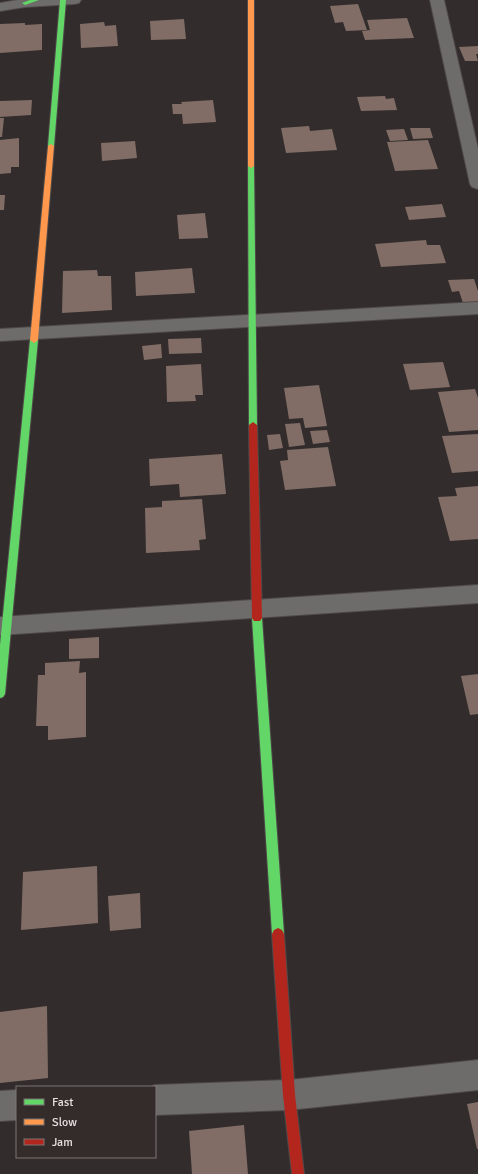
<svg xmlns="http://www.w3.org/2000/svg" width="478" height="1174" font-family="Signika,sans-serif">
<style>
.building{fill:#816d66}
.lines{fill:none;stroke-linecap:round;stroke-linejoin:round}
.street-casing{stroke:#4f4a49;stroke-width:2}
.fast-casing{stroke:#4f4a49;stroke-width:2}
.slow-casing{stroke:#4f4a49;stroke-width:2}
.jam-casing{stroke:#4f4a49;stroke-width:2}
.street{fill:#6e6c6b;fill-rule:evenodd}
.fast{fill:#63d668;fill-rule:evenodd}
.slow{fill:#ff974d;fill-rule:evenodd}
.jam{fill:#b3261e;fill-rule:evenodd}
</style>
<rect width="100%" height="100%" fill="#322d2c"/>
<!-- building -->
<path class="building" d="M 358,4 L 367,30 L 346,31 L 343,22 L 335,23 L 330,6 Z
M 407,18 L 414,38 L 365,40 L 362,31 L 370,30 L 367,20 Z
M 184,19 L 186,39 L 151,40 L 150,21 Z
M 104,22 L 105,26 L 116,25 L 118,46 L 81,48 L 80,24 Z
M 25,23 L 25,25 L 42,24 L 42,50 L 0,53 L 0,24 Z
M 478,46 L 478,54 L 476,54 L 478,61 L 465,61 L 459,47 Z
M 385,96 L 386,99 L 394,98 L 397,110 L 361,111 L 357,97 Z
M 32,100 L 31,115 L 0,117 L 0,101 Z
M 213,100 L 216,122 L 183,124 L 182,114 L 173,114 L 172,104 L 182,104 L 181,102 Z
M 0,118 L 4,118 L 2,137 L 0,137 Z
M 309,126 L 310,131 L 332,129 L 337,150 L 286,153 L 281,128 Z
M 410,128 L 430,128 L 433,138 L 413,139 Z
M 404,129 L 408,140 L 390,141 L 386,130 Z
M 19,138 L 19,167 L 11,167 L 11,173 L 0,174 L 0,140 Z
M 428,140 L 438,169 L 395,171 L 387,142 Z
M 135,141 L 137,158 L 102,161 L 101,143 Z
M 0,195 L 5,195 L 4,210 L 0,210 Z
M 442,204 L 446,217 L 409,220 L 405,207 Z
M 205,213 L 208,238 L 179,239 L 177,215 Z
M 426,240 L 427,245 L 440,245 L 446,263 L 381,267 L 375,244 Z
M 192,268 L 195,293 L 136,296 L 135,272 Z
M 97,270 L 98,276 L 111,276 L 112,310 L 62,313 L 63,271 Z
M 474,279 L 478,291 L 478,302 L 463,303 L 459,291 L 452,292 L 448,280 Z
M 201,338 L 202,353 L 169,354 L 168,339 Z
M 161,344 L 162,358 L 144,360 L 142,346 Z
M 443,362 L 450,387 L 410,390 L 403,364 Z
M 201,364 L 203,395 L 195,395 L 196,401 L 167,402 L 166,366 Z
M 319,385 L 327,426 L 305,428 L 303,418 L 289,419 L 284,388 Z
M 475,389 L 478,398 L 478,430 L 449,432 L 438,392 Z
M 300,423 L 305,445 L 289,447 L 285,424 Z
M 327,430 L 330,442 L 313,444 L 310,431 Z
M 280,434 L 283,448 L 269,450 L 267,435 Z
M 478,434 L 478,471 L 452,473 L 442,436 Z
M 328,447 L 336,486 L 285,490 L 280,461 L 288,460 L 287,450 Z
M 222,454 L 226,494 L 180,497 L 179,484 L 150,486 L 149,459 Z
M 478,486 L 478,539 L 450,541 L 438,497 L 457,496 L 455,488 Z
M 202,499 L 206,539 L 199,540 L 200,550 L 146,553 L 145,508 L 162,507 L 162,501 Z
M 99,637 L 99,658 L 69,659 L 69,639 Z
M 80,661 L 79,673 L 86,672 L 86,737 L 48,740 L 48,726 L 36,726 L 38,675 L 45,675 L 45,663 Z
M 478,674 L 478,714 L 470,715 L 461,676 Z
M 97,866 L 98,923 L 21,930 L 23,872 Z
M 140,893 L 141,928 L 110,931 L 108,896 Z
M 47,1006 L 48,1078 L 0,1083 L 0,1012 Z
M 478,1102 L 478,1149 L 477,1149 L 467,1104 Z
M 244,1125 L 248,1174 L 192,1174 L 189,1131 Z"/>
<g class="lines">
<!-- street casing -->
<g class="street-casing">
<path id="street" d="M 18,0 L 81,0 L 79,3 L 74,4 L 25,7 L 0,11 L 0,3 Z
M 430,0 L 444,0 L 478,149 L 478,189 L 472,187 L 470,184 Z
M 478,302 L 478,314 L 0,341 L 0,329 Z
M 478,585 L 478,603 L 0,635 L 0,617 Z
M 478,1060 L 478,1090 L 289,1110 L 155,1115 L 155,1087 L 151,1087 L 155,1085 L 289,1080 Z
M 17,1090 L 17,1120 L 0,1121 L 0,1091 Z"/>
</g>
<!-- fast casing -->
<g class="fast-casing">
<path id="fast" d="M 30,0 L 39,0 L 25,5 L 22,3 Z
M 60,0 L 66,0 L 54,146 L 51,148 L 48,146 Z
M 251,164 L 254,166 L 257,425 L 253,428 L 249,425 L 248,166 Z
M 34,337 L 38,340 L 5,694 L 3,697 L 0,698 L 0,645 L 30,340 Z
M 257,614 L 260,615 L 262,618 L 284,934 L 282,938 L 278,940 L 274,938 L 272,934 L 252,618 L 254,615 Z"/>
</g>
<!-- slow casing -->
<g class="slow-casing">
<path id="slow" d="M 248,0 L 254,0 L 254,166 L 251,168 L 248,166 Z
M 51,144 L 54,146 L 38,340 L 34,343 L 30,340 L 48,146 Z"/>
</g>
<!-- jam casing -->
<g class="jam-casing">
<path id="jam" d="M 253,422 L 257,425 L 262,618 L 260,621 L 254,621 L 252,618 L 249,425 Z
M 278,928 L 282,930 L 284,934 L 295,1095 L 304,1174 L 292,1174 L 283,1095 L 272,934 L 274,930 Z"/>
</g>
<!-- street -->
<use href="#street" class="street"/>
<!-- fast -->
<use href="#fast" class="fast"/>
<!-- slow -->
<use href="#slow" class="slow"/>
<!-- jam -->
<use href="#jam" class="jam"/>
</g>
<!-- legend -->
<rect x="16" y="1086" width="140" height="72" fill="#342c2a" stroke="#7b7473"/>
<rect x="24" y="1099" width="20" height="6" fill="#63d668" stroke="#7b7473"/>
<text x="52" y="1106" font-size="12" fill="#e6e1e0">Fast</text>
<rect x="24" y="1119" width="20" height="6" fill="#ff974d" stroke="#7b7473"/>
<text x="52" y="1126" font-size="12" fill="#e6e1e0">Slow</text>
<rect x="24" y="1139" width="20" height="6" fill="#b3261e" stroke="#7b7473"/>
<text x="52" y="1146" font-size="12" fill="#e6e1e0">Jam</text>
</svg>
